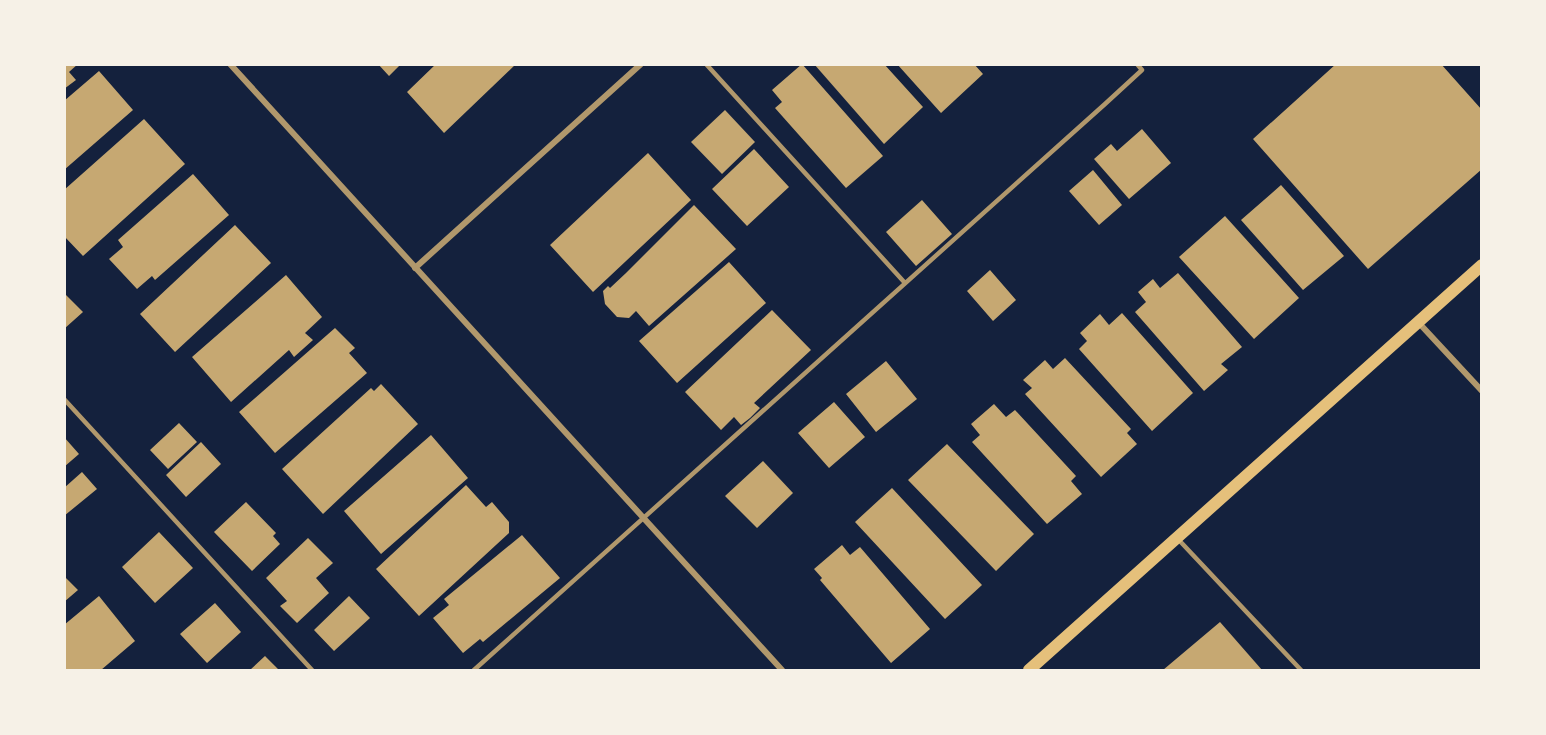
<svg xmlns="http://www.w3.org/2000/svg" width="1546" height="735" font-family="Signika,sans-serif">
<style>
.building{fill:#c6a872}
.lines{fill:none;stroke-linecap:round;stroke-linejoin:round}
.service{stroke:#b1986c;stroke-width:4.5}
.minor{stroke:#b1986c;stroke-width:6}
.secondary{stroke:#e5c07b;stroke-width:12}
</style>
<rect width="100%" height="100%" fill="#14213d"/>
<!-- building -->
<path class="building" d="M 64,64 L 78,64 L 69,72 L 76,80 L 64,89 Z
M 378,64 L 401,64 L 389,76 Z
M 436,64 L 516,64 L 444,133 L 407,92 Z
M 802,64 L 883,156 L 846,188 L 775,108 L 782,102 L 772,90 Z
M 814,64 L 884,64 L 923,107 L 884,144 Z
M 897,64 L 974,64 L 983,74 L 941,113 Z
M 1336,64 L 1441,64 L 1482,110 L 1482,169 L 1368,269 L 1253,139 Z
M 99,71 L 133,110 L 64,170 L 64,101 Z
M 725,110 L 755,142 L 722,174 L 691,142 Z
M 144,119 L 185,164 L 83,256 L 64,236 L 64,190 Z
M 1142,129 L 1171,163 L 1129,199 L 1094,159 L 1111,144 L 1117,151 Z
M 754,149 L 789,187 L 747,226 L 712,189 Z
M 648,153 L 691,200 L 593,292 L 550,245 Z
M 1093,170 L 1122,205 L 1099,225 L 1069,191 Z
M 193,174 L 229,215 L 155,280 L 152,276 L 137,289 L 109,259 L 123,247 L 118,240 Z
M 1281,185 L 1344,256 L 1303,290 L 1241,220 Z
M 922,200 L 952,234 L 916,266 L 886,232 Z
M 694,205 L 736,249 L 649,326 L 636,311 L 629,318 L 617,317 L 605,304 L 603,291 L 608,286 L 610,288 L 626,273 Z
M 1225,216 L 1299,298 L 1254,339 L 1179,257 Z
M 235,225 L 271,263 L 175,352 L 140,314 Z
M 729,262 L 766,303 L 677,383 L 639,341 Z
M 990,270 L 1016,300 L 993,321 L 967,291 Z
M 1178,273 L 1242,347 L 1221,364 L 1228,370 L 1204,391 L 1135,312 L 1146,302 L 1138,292 L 1153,279 L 1160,288 Z
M 286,275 L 322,317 L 305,333 L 313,340 L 294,357 L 289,350 L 231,402 L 192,357 Z
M 64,293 L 83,312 L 64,329 Z
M 772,310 L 811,350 L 754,403 L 760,408 L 750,418 L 741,425 L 734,417 L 721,430 L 685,392 Z
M 1122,313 L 1193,393 L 1152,431 L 1079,349 L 1087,341 L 1080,333 L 1100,314 L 1109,325 Z
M 335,328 L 355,348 L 349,353 L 367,373 L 275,453 L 239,412 Z
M 1065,358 L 1131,429 L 1127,433 L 1137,444 L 1101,477 L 1025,394 L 1032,388 L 1023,380 L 1045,360 L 1053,369 Z
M 886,361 L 917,399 L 876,432 L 846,394 Z
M 381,384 L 418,424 L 323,514 L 282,469 L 371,388 L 374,391 Z
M 834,402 L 865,437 L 829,468 L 798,433 Z
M 994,404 L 1006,417 L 1015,410 L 1076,476 L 1071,481 L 1082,494 L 1047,524 L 972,442 L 980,435 L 971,424 Z
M 179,423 L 197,442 L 168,469 L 150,450 Z
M 431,435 L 468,478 L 381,554 L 344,511 Z
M 64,437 L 79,454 L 64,467 Z
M 201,442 L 221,464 L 186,497 L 166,475 Z
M 947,444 L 1034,534 L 996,571 L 908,480 Z
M 763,461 L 793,493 L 757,528 L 725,496 Z
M 82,472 L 97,489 L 64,516 L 64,488 Z
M 466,485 L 486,507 L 492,502 L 509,522 L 509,533 L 419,616 L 376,569 Z
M 892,488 L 982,585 L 945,619 L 855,522 Z
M 246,502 L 276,533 L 273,536 L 280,544 L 252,571 L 214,532 Z
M 159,532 L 193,568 L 155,603 L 122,567 Z
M 522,535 L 560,578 L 483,642 L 480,639 L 463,653 L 433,618 L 449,605 L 444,599 Z
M 308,538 L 333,563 L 316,578 L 329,593 L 297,623 L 280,606 L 287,601 L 266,578 Z
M 842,545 L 850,555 L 860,547 L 930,629 L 891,663 L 820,580 L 822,578 L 814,569 Z
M 64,576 L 78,590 L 64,602 Z
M 99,596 L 135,641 L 101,670 L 64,670 L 64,625 Z
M 349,596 L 370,618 L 334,651 L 314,630 Z
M 215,603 L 241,632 L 207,663 L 180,634 Z
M 1220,622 L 1262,670 L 1163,670 Z
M 265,656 L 279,670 L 250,670 Z"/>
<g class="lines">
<!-- service -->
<path class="service" d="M 706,64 L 905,283
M 64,399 L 312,670
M 1177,538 L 1301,670
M 474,670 L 1105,104 L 1142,70 L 1137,64"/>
<!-- minor -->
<path class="minor" d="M 230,64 L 782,670
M 415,268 L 641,64
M 1418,322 L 1482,391"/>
<!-- secondary -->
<path class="secondary" d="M 1029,670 L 1482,265"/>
</g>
<!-- border -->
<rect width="1546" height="735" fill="none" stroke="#f6f1e7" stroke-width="132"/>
</svg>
